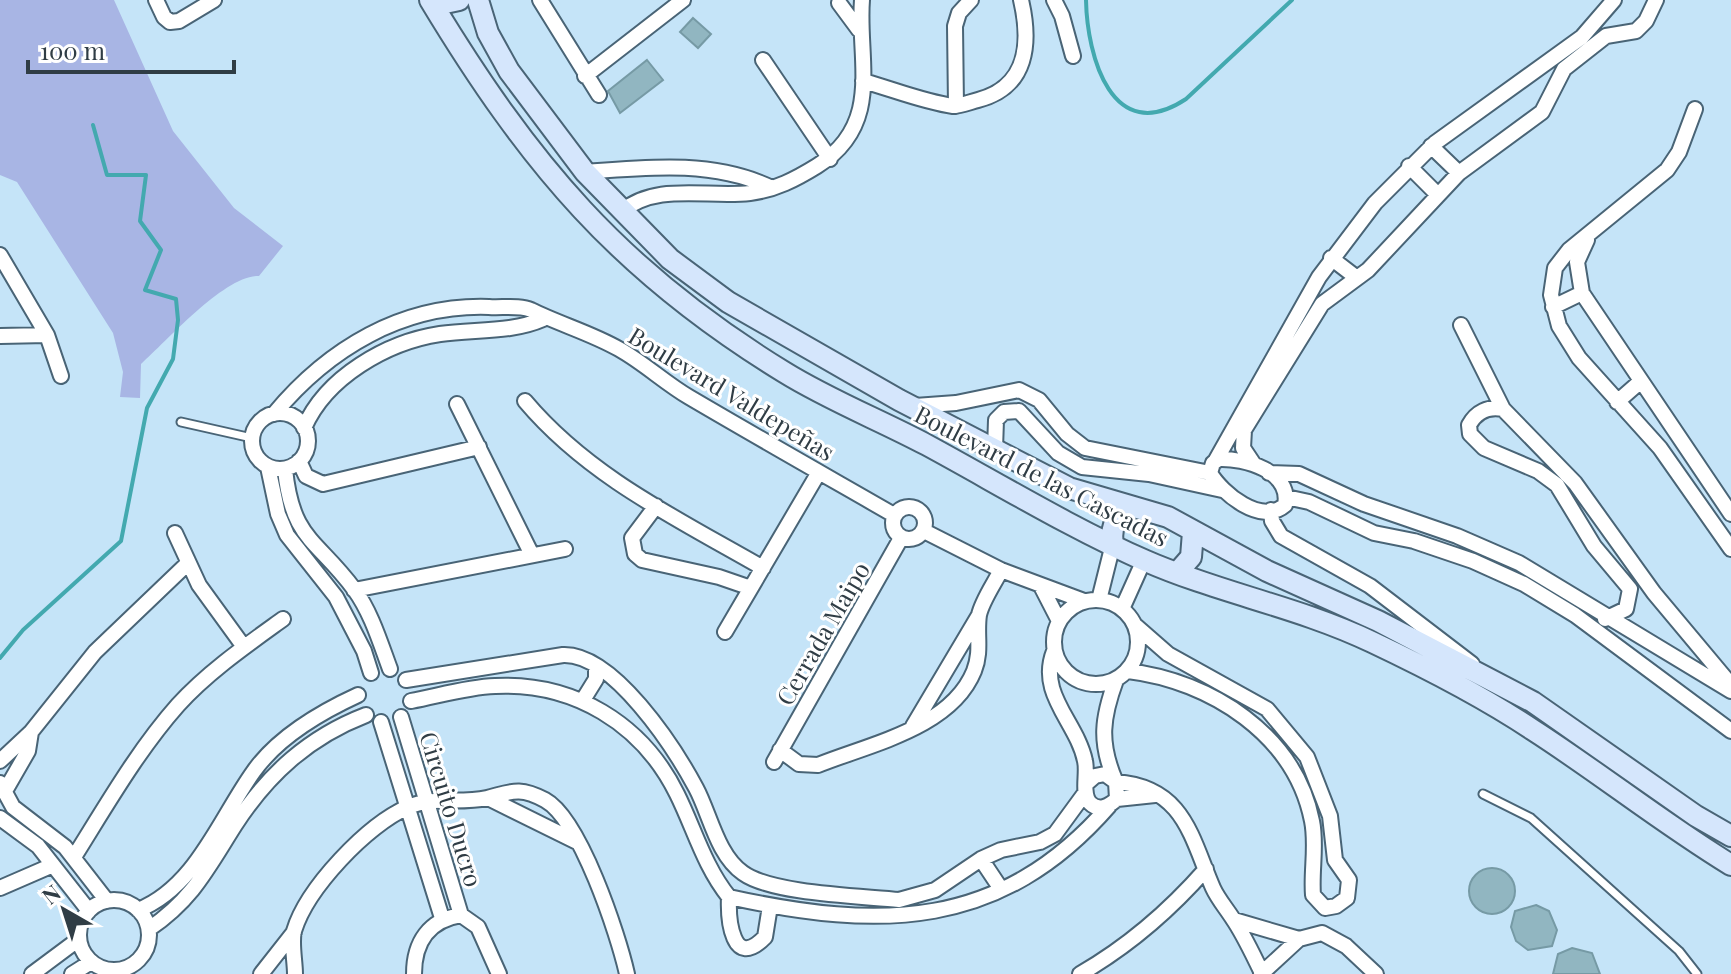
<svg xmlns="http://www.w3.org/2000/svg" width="1731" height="974" font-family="'Playfair Display',serif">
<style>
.green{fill:#a8b5e4}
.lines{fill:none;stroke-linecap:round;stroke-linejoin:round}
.stream{stroke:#43a9af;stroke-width:4}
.building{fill:#91b6c1;stroke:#769aa5;stroke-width:2}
.service-casing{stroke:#496476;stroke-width:11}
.minor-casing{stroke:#496476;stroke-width:18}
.secondary-casing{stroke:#496476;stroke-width:24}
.service{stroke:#fff;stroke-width:7}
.minor{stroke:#fff;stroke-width:14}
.secondary{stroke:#d5e6fc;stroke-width:20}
.labels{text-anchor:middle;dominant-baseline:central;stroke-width:6;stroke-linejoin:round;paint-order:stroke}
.street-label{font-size:24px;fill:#303d45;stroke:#fff}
</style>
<rect width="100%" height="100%" fill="#c5e4f8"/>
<!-- green -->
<path class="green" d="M 0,0 L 114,0 L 173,131 L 234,208 L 283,246 L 259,276 C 225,275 168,340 141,364 L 140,398 L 120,397 L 123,372 L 113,333 L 17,182 L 0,175 Z"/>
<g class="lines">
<!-- stream -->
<path class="stream" d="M 1086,0 C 1087,56 1112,148 1186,99 L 1292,0
M 0,658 L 23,630 L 121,541 L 147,408 L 173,359 L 178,320 L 176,299 L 145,290 L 161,250 L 140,221 L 146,175 L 107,175 L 93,125"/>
</g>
<!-- building -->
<path class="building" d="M 693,18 L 711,34 L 698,48 L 680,32 Z
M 647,60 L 663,80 L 620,113 L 608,91 Z
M1469 891a23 23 0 1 1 46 0a23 23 0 1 1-46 0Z
M 1536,905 L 1549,911 L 1557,930 L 1552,946 L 1528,950 L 1516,941 L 1511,927 L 1515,911 Z
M 1572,948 L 1592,953 L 1600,974 L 1553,974 L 1558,954 Z"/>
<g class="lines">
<!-- service casing -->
<g class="service-casing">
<path id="service" d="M 181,422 L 252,438
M 1483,794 L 1531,818 L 1679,951 L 1697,974"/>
</g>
<!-- minor casing -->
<g class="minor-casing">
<path id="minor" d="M 156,0 L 164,17 L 170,22 L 179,21 L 214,0
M 540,0 L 599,95
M 1054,0 L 1062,16 L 1073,56
M 839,3 L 859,30
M 763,60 L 830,159
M 585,76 L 683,0
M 863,81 C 892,89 924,102 953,106 C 961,106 970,102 978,100 C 1028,87 1031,43 1021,0
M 956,106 L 955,26 L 959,13 L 971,0
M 1695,109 L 1679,152 L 1667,170 L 1569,250 L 1555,268 L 1551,295 L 1559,326 L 1579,358 L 1660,448 L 1731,549
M 1431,146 L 1459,173
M 1409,166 L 1437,194
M 585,172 C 648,167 714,160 772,188
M 621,212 C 656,182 707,198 750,193 C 775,190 796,179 817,166 C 838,153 854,134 860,109 C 868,74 859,36 862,0
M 1587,240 L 1577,262 L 1582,293 L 1731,514
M 0,255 L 47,335 L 61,376
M 1331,258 L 1357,278
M 1553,307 L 1582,293
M 1461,325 L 1503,409 L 1575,483 L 1654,593 L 1731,685
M 0,336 L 47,335
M 525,401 C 589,477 678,519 763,568
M 1617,402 L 1641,381
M 457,404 L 532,555
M 915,406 L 956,403 L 1019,390 L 1039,400 L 1067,434 L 1085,448 L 1210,473
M 1503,409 C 1488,406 1476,412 1469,425 L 1470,434 L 1484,448 L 1538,471 L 1557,485 L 1594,546 L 1630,589 L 1626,609 L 1605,619
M252 441a28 28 0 1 1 56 0a28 28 0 1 1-56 0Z
M 274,414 C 328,349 402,304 489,307 C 501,308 520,305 531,310 C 559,324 591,333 619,349 C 644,363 665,383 689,397 C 757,437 826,476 894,515
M 304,428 C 326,377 387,342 440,334 C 475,329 511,333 543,319
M 995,449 L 996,420 L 1004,412 L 1019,411 L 1058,453 L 1082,467 L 1149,474 L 1222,490
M 1219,459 C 1244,458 1292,471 1285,505 C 1261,526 1222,493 1210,473 L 1213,463 Z
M 1216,460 L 1319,277 L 1375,203 L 1435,143 L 1582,37 L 1614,0
M 299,461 L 306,476 L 323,484 L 479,447
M 1253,463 L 1243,448 L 1244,430 L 1322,304 L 1368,270 L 1459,173 L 1542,112 L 1564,69 L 1606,36 L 1636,31 L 1646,21 L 1656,0
M 268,467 L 278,514 L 287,535 L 336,597 L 364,651 L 371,673
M 285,469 C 292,540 317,539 354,589 C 371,612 380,642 390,669
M 1269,473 L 1299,474 L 1364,504 L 1457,536 L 1519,563 L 1731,691
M 1286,497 L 1309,502 L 1374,533 L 1414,541 L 1473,561 L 1524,584 L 1575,615 L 1731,731
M 656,506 L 632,538 L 635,554 L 642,560 L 719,577 L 751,588
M893 523a16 16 0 1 1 32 0a16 16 0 1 1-32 0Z
M 1271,510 L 1272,521 L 1281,536 L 1370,586 L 1472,664
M 924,531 L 1001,570 L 1084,601
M 175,533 L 199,585 L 244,647
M 1042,588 L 1059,621
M 354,590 L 565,549
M1054 642a42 42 0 1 1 84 0a42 42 0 1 1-84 0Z
M 1099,600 L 1113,544
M 1122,609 L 1144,560
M 725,632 L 819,472
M 1054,651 C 1037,694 1077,722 1085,761 C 1088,773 1081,794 1090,803 C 1099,812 1109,806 1117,799 L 1116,782 L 1105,774 L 1095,776 L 1087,783
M 1128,671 C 1211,681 1295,735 1312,821 C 1317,845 1311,871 1313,895 L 1325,908 L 1336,906 L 1347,898 L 1349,880 L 1335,860 L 1330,816 L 1307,757 L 1267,709 L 1168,654 L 1136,626
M 406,680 L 563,655 C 613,653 674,747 696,788 C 710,814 717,855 743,873 C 772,894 861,896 899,900 L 935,890 L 981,859 L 1001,850 L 1040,842 L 1055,834 L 1085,793
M 583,700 L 596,679 L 596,666
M 411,701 C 438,696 467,687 495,686 C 573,682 642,723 677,794 C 694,828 704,866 729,897 C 879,930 1000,931 1109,806
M 401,717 L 461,915
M 381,722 L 442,918
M 913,726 L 979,615
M 780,750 L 799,764 L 818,765 C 870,744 951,728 974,671 C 982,651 976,635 979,615 C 982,601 994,584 1001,570
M 0,761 L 31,732 L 95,652 L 187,564
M 774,762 L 901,538
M 1115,780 C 1099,742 1102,718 1116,680
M 1116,782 C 1184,787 1191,837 1213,888 C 1218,899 1226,908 1233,919 C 1244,935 1253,955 1262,973
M 0,783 L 13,807 L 65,847 L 107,901
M 5,791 L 28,751 L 31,732
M 488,798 L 577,842
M 1117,799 L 1155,795
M 0,818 L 38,846 L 89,911
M 74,857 C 106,806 138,750 178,705 C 208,672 247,645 283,619
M 981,859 L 1001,889
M 0,888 L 53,865
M 729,897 C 728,919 732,971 765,937 L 770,906
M79 935a35 35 0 1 1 70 0a35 35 0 1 1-70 0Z
M 138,910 C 196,887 220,818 254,771 C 279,736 321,712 358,695
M 1234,920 L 1299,939
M 149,929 C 193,899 207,869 235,825 C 268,774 309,737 366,715
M 32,974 L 79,939
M 72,974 L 91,962
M 261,974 L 294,932
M 295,974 C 295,961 291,943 294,931 C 307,888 367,825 408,807 C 433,796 461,804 487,798 C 511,792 519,786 545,800 C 580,819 618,934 627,974
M 414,974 C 414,942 429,920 461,915 L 478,927 L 499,974
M 1080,974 C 1127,947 1170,910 1206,869
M 1261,974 L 1299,939 L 1322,933 L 1346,946 L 1376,974"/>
</g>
<!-- secondary casing -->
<g class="secondary-casing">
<path id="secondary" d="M 430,0 C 529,164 619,271 784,372 C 829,400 880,420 927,445 C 999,484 1071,528 1146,561 C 1219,593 1299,607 1372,642 C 1427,668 1482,696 1533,730 C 1600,773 1662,823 1731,865
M 436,0 L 445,3 L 459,0
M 478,0 L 488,33 L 509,71 L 585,172 L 670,259 L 728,302 L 899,400 L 1069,488 L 1168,517 L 1267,571 L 1378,621 L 1533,702 L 1696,816 L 1731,836
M 1113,544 C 1110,527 1116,515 1132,507
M 1177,573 L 1191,557 L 1193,532"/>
</g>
<!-- service -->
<use href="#service" class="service"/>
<!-- minor -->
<use href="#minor" class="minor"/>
<!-- secondary -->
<use href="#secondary" class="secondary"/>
</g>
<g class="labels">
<!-- street labels -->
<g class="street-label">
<text transform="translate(732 393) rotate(31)">Boulevard Valdepeñas</text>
<text transform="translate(1042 475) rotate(27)">Boulevard de las Cascadas</text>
<text transform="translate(822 633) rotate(-60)">Cerrada Maipo</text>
<text transform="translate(452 809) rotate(73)">Circuito Ducro</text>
</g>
</g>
<!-- north arrow -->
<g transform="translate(64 910) rotate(321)" stroke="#ffffff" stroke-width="6" paint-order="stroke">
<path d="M0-6L14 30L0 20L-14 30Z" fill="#303d45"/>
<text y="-12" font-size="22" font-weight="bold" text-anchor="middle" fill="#303d45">N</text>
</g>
<!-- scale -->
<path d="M28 60v12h206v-12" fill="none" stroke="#303d45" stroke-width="4"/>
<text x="40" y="60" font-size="24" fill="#303d45" stroke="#ffffff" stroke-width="6" paint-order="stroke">100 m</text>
</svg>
